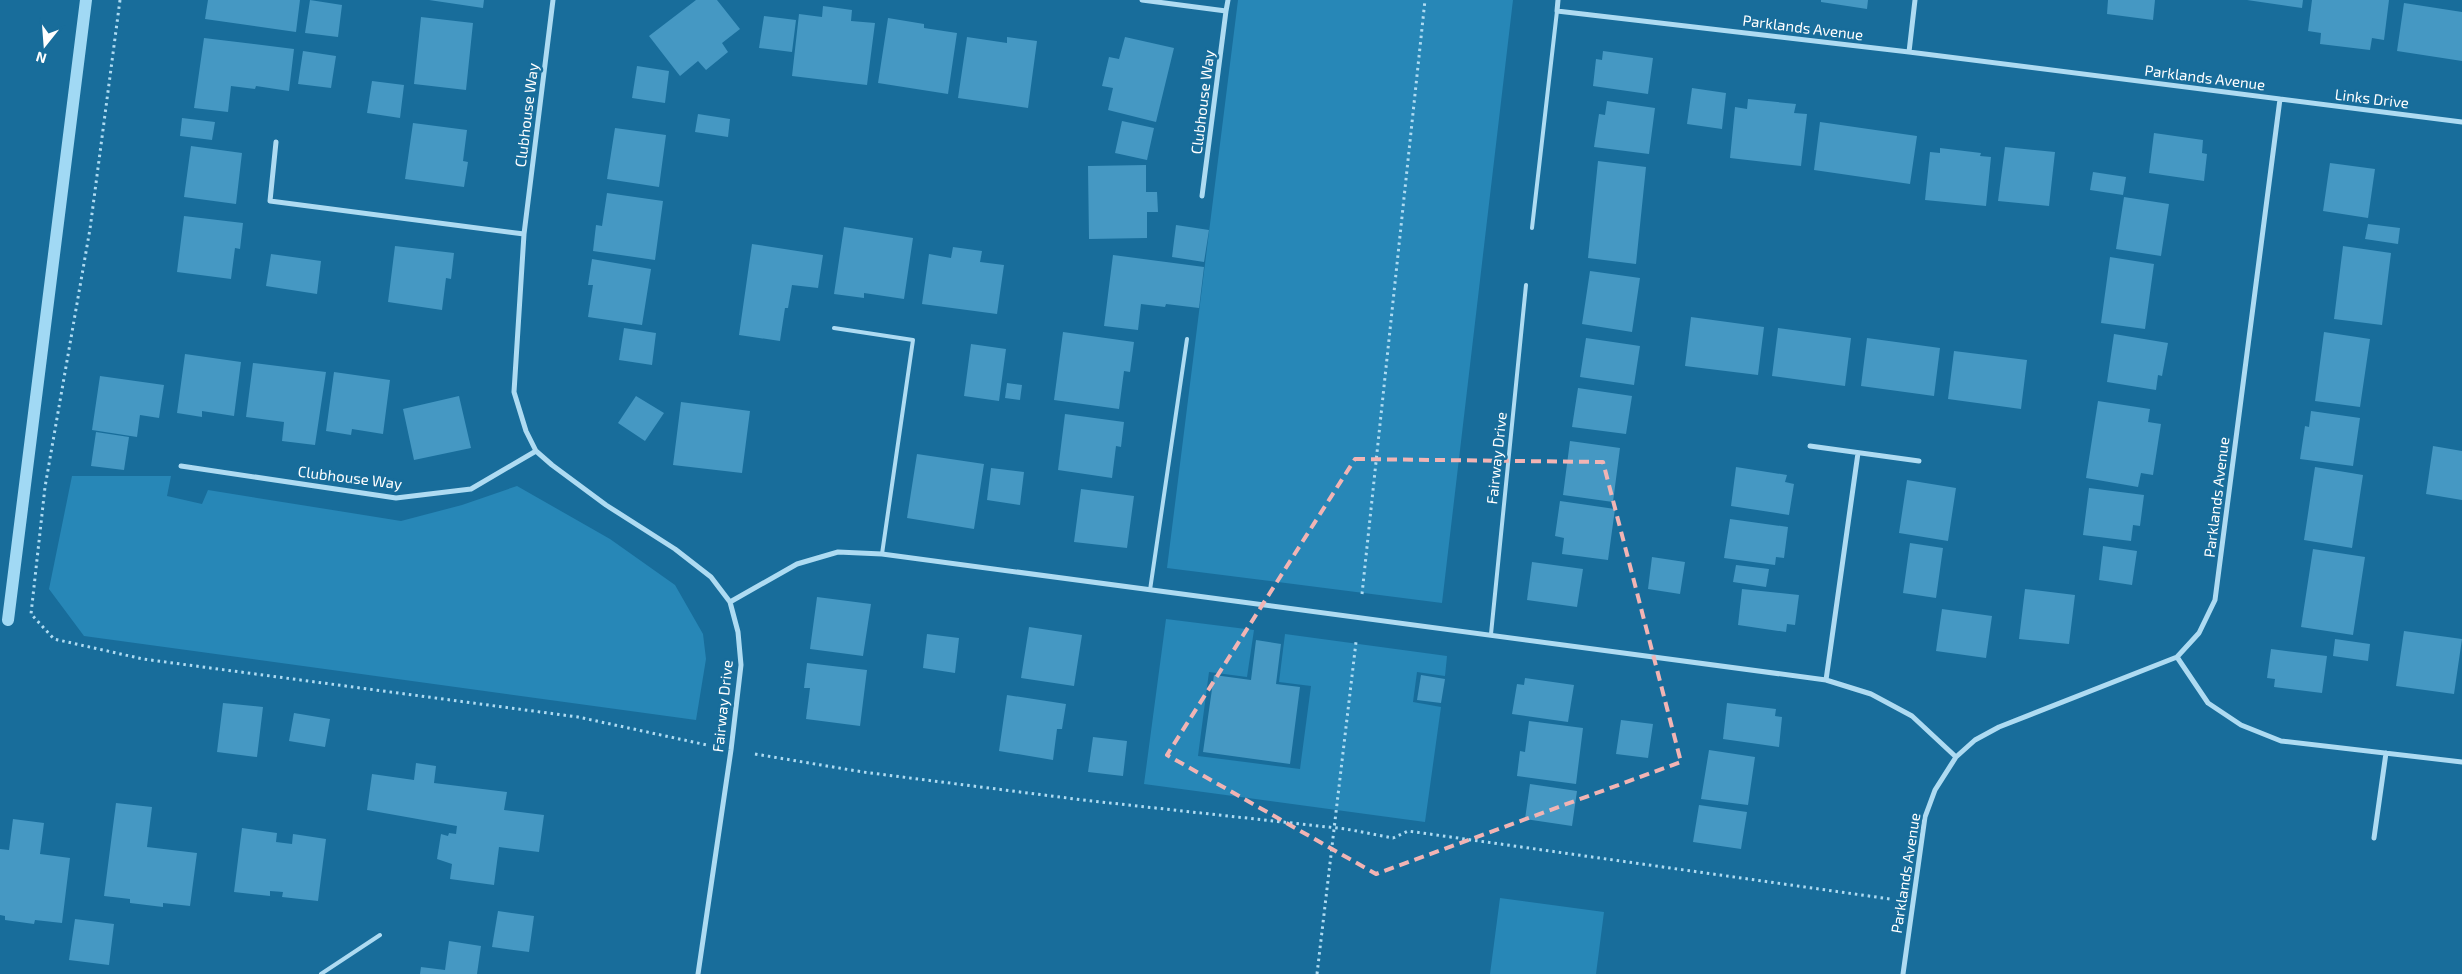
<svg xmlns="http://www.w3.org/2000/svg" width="2462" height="974" font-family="'Exo 2',sans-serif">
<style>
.green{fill:#2787b7}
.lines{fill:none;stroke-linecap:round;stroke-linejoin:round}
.stream{stroke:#a1d9f4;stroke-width:12}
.building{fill:#4598c3}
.path{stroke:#aedbf2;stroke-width:3;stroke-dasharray:2.5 4;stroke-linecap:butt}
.lane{stroke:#aedbf2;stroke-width:4}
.street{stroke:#aedbf2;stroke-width:5}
.marked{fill:none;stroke:#f1b4b4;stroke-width:4;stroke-dasharray:10 6;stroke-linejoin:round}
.labels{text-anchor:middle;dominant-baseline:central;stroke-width:5;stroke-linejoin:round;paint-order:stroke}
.street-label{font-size:15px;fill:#fff;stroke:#186d9b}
</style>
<rect width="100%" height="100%" fill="#186d9b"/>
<!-- green -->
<path class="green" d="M 1238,0 L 1513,0 L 1442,603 L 1167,568 Z
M 72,476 L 171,476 L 167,496 L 202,504 L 208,490 L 401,521 L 462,505 L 517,486 L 610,539 L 675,585 L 703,634 L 706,659 L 696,720 L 84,636 L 49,589 Z
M 1166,619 L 1254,630 L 1247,677 L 1209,672 L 1198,756 L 1300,769 L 1311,686 L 1279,682 L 1285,634 L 1447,656 L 1445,676 L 1417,672 L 1413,702 L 1441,707 L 1425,822 L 1144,784 Z
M 1500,898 L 1604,912 L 1596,974 L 1490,974 Z"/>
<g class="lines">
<!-- stream -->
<path class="stream" d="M 8,620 L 86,0"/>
</g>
<!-- building -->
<path class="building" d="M 208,0 L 300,0 L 296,32 L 205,19 Z
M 310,0 L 342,5 L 338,37 L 305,33 Z
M 429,0 L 484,0 L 483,8 Z
M 696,0 L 717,0 L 740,29 L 722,43 L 728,52 L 706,70 L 698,61 L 680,76 L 649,36 Z
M 1821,0 L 1868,0 L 1867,9 L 1821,2 Z
M 2108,0 L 2155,0 L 2153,20 L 2107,14 Z
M 2247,0 L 2303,0 L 2302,8 Z
M 2312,0 L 2389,0 L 2384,40 L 2372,38 L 2370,50 L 2320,44 L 2321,33 L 2308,31 Z
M 2404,3 L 2462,12 L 2462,61 L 2397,51 Z
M 823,6 L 852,10 L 851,21 L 875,23 L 867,85 L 792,76 L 799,14 L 822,17 Z
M 764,16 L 796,20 L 792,52 L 759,48 Z
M 421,17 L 473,23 L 466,90 L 414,84 Z
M 888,18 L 924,24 L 924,28 L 957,33 L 948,94 L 878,83 Z
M 967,37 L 1007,43 L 1007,37 L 1037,41 L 1028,108 L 958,98 Z
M 1125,37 L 1174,48 L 1156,122 L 1108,110 L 1113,88 L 1102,86 L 1109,57 L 1119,59 Z
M 204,38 L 294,49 L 289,91 L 256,86 L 255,89 L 231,86 L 228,112 L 194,108 Z
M 303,51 L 336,56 L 331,88 L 298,84 Z
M 1603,51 L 1653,58 L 1648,94 L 1593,86 L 1596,59 L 1602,60 Z
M 637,66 L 669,71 L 665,103 L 632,98 Z
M 372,81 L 404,85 L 400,118 L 367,113 Z
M 1692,88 L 1726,93 L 1722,129 L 1687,124 Z
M 1748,99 L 1796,104 L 1794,113 L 1807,114 L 1801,166 L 1730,158 L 1735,107 L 1747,109 Z
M 1607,101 L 1655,108 L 1649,154 L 1594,147 L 1599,114 L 1605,115 Z
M 698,114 L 730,119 L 728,137 L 695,132 Z
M 182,118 L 215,122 L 212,140 L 180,136 Z
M 1122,121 L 1154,128 L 1147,160 L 1115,153 Z
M 1820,122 L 1917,136 L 1910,184 L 1814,170 Z
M 413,123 L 467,130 L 463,161 L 468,162 L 464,187 L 405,179 Z
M 615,128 L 666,135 L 659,187 L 607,179 Z
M 2154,133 L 2203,140 L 2202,153 L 2207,154 L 2204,181 L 2149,173 Z
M 191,146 L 242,153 L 236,204 L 184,197 Z
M 2005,147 L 2055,152 L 2049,206 L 1998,201 Z
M 1940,148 L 1981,153 L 1980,156 L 1991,157 L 1986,206 L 1925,200 L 1930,152 L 1940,153 Z
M 1598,161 L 1646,167 L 1636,264 L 1588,258 Z
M 2330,163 L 2375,169 L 2368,218 L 2323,211 Z
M 1146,165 L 1146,192 L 1157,192 L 1158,212 L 1147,212 L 1147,238 L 1089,239 L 1088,166 Z
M 2093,172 L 2126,177 L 2123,195 L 2090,190 Z
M 607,193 L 663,201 L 655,260 L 593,251 L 596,225 L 602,226 Z
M 2124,197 L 2169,204 L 2161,256 L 2116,249 Z
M 184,216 L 243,223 L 240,249 L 235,248 L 231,279 L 177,272 Z
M 2368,224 L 2400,228 L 2398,244 L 2365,239 Z
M 1176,225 L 1209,230 L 1204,262 L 1172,257 Z
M 844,227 L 913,238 L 904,299 L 864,293 L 864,298 L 834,294 Z
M 752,244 L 823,255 L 818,288 L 792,285 L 788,308 L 785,308 L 780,341 L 739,335 Z
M 395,246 L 454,253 L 451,279 L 446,278 L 442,310 L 388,302 Z
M 2343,246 L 2391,253 L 2382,325 L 2334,319 Z
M 953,247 L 982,251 L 980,262 L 1004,265 L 997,314 L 922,304 L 929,254 L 951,258 Z
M 271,254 L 321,261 L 317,294 L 266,286 Z
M 1113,255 L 1204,267 L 1199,308 L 1166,304 L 1165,307 L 1141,304 L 1138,330 L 1104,326 Z
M 2110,257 L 2154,264 L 2145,329 L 2101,323 Z
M 592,259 L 651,269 L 642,325 L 588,317 L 593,285 L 588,285 Z
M 1590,271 L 1640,278 L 1632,332 L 1582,324 Z
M 1691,317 L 1764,327 L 1758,375 L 1685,366 Z
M 624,328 L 656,333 L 652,365 L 619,360 Z
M 1778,328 L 1851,338 L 1845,386 L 1772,376 Z
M 1063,332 L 1134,342 L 1130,372 L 1124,371 L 1119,409 L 1054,400 Z
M 2324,332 L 2370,339 L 2360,407 L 2315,401 Z
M 2114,334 L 2168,343 L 2162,376 L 2158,375 L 2156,390 L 2107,382 Z
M 1586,338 L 1640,346 L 1634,385 L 1580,377 Z
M 1867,338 L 1940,348 L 1934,396 L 1861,386 Z
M 971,344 L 1006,349 L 999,401 L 964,396 Z
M 1954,351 L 2027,360 L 2021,409 L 1948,399 Z
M 185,354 L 241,362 L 234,416 L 202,411 L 202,417 L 177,413 Z
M 253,363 L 326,372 L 315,445 L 282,441 L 284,422 L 246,417 Z
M 334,372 L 390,380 L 383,434 L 352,429 L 351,435 L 326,431 Z
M 100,376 L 164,385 L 159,418 L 140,415 L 137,437 L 92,430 Z
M 1007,383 L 1022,385 L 1020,400 L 1005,398 Z
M 1578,388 L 1632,396 L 1626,434 L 1572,427 Z
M 459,396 L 471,448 L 414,460 L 403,409 Z
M 636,396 L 664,413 L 645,441 L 618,423 Z
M 2098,401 L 2150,409 L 2148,422 L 2161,424 L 2153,475 L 2141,473 L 2138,487 L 2086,478 Z
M 681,402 L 750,411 L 742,473 L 673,465 Z
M 2311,411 L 2360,418 L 2353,466 L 2300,459 L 2305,426 L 2309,427 Z
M 1065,414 L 1124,422 L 1121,447 L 1116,446 L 1112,478 L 1058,470 Z
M 96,432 L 129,437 L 124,470 L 91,466 Z
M 1570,441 L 1620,448 L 1613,502 L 1563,495 Z
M 2433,446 L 2462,451 L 2462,500 L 2426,494 Z
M 917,454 L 984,464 L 974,529 L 907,518 Z
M 1736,467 L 1787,475 L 1785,482 L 1794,484 L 1789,515 L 1731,506 Z
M 2315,467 L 2363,475 L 2352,548 L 2304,540 Z
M 991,468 L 1024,472 L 1020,505 L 987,500 Z
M 1907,480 L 1956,488 L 1948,541 L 1899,533 Z
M 2089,488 L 2144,495 L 2140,526 L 2133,525 L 2131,541 L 2083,535 Z
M 1081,489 L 1134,496 L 1127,548 L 1074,542 Z
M 1560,501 L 1615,509 L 1608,560 L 1562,554 L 1564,538 L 1555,536 Z
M 1730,519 L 1788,527 L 1784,558 L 1776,557 L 1775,565 L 1724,558 Z
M 1910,543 L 1943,548 L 1936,598 L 1903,593 Z
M 2103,546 L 2137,551 L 2132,585 L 2099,580 Z
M 2313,549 L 2365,557 L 2353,635 L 2301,627 Z
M 1652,557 L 1685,562 L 1680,594 L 1648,589 Z
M 1532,562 L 1583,569 L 1577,607 L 1527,600 Z
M 1736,565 L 1769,569 L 1766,587 L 1733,582 Z
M 1742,589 L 1799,595 L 1795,625 L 1787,624 L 1786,632 L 1738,625 Z
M 2025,589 L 2075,595 L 2069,644 L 2019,639 Z
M 817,597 L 871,604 L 863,656 L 810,649 Z
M 1942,609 L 1992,616 L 1986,658 L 1936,651 Z
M 1029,627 L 1082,635 L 1074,686 L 1021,678 Z
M 2404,631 L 2462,639 L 2454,694 L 2396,686 Z
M 927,634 L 959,638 L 955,673 L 923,668 Z
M 2335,639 L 2370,644 L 2368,661 L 2333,656 Z
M 1256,640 L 1281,644 L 1276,684 L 1300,687 L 1290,764 L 1203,752 L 1214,675 L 1251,680 Z
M 2271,649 L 2327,656 L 2322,693 L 2274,687 L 2275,679 L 2267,678 Z
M 807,663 L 867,670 L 860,726 L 806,719 L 810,688 L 804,688 Z
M 1421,675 L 1445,679 L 1441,703 L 1417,700 Z
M 1525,678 L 1574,685 L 1568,722 L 1512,714 L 1517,684 L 1524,685 Z
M 1007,695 L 1066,704 L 1062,729 L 1057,729 L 1053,760 L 999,751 Z
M 223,703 L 263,707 L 257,757 L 217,752 Z
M 1727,703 L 1776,709 L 1775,716 L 1782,717 L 1779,747 L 1723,739 Z
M 294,713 L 330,719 L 325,747 L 289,741 Z
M 1621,720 L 1653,724 L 1648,758 L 1616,754 Z
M 1529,721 L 1583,728 L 1576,784 L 1517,776 L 1520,751 L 1525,752 Z
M 1093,737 L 1127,741 L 1123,776 L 1088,772 Z
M 1709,750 L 1755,757 L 1748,805 L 1701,799 Z
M 416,763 L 436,766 L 434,783 L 507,792 L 504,810 L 544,815 L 539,852 L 499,847 L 494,885 L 450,879 L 452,864 L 437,859 L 441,834 L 448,836 L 449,833 L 456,834 L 457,826 L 367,810 L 372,774 L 414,780 Z
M 1530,784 L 1577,791 L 1572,826 L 1525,819 Z
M 116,803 L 152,807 L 147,847 L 197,853 L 190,906 L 163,903 L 163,907 L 130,903 L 130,899 L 104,896 Z
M 1699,805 L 1747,812 L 1741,849 L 1693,842 Z
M 13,819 L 44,823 L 40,854 L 70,858 L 62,923 L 35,920 L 34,924 L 5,920 L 5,916 L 0,915 L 0,849 L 9,850 Z
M 242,828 L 277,833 L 276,842 L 292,844 L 293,834 L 326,839 L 318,901 L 282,897 L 283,892 L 270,891 L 270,896 L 234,892 Z
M 498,911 L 534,916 L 529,952 L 492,947 Z
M 75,919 L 114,924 L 109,965 L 69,960 Z
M 449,941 L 481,946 L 477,974 L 420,974 L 421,967 L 445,970 Z"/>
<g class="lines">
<!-- path -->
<path class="path" d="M 120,0 L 90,229 L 45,487 L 31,614 L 54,639 L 143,659 L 578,717 L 707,745
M 1362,594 L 1425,0
M 755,754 L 863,772 L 1083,800 L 1346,829 L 1393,838 L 1408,831 L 1890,899
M 1317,974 L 1356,642"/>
<!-- lane -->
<path class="lane" d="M 1532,228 L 1557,11
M 834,328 L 913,340 L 882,554
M 1150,590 L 1187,339
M 1491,634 L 1526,285
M 321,974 L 380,935"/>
<!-- street -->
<path class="street" d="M 553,0 L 524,234 L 514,392 L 526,431 L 536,451 L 552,465 L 606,505 L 675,549 L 711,577 L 730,602 L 738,632 L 741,665 L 731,750 L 698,974
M 1142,0 L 1226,11 L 1202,196
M 1558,0 L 1557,11 L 1909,52 L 2462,122
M 1226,11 L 1228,0
M 1909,52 L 1915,0
M 276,142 L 270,201 L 524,234
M 1810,446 L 1919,461
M 181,466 L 396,498 L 471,489 L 536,451
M 730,602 L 797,564 L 838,552 L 882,554 L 1826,680 L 1871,694 L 1912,716 L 1956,757
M 2177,657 L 2208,703 L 2241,725 L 2281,741 L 2462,762
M 1826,680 L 1858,453
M 2374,838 L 2386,753
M 1903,974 L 1925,817 L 1935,790 L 1956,757 L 1975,740 L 1999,727 L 2177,657 L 2199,633 L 2215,600 L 2280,99"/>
</g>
<!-- marked area -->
<path class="marked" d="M 1355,459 L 1603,462 L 1681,762 L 1376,874 L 1167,755 Z"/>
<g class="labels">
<!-- street labels -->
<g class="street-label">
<text transform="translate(1803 27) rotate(7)">Parklands Avenue</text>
<text transform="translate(2205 77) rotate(7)">Parklands Avenue</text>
<text transform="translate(2372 98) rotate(7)">Links Drive</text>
<text transform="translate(1202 102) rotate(-83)">Clubhouse Way</text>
<text transform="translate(526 115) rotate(-83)">Clubhouse Way</text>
<text transform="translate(1496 458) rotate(-84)">Fairway Drive</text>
<text transform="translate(350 477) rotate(7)">Clubhouse Way</text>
<text transform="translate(2216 497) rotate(-83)">Parklands Avenue</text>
<text transform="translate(722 706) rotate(-84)">Fairway Drive</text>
<text transform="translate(1905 873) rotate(-81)">Parklands Avenue</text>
</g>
</g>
<!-- north arrow -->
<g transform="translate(45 45) rotate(197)" stroke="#186d9b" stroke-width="4" paint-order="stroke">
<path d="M0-4L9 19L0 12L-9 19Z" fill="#ffffff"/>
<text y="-8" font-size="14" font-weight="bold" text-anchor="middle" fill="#ffffff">N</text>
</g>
</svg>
